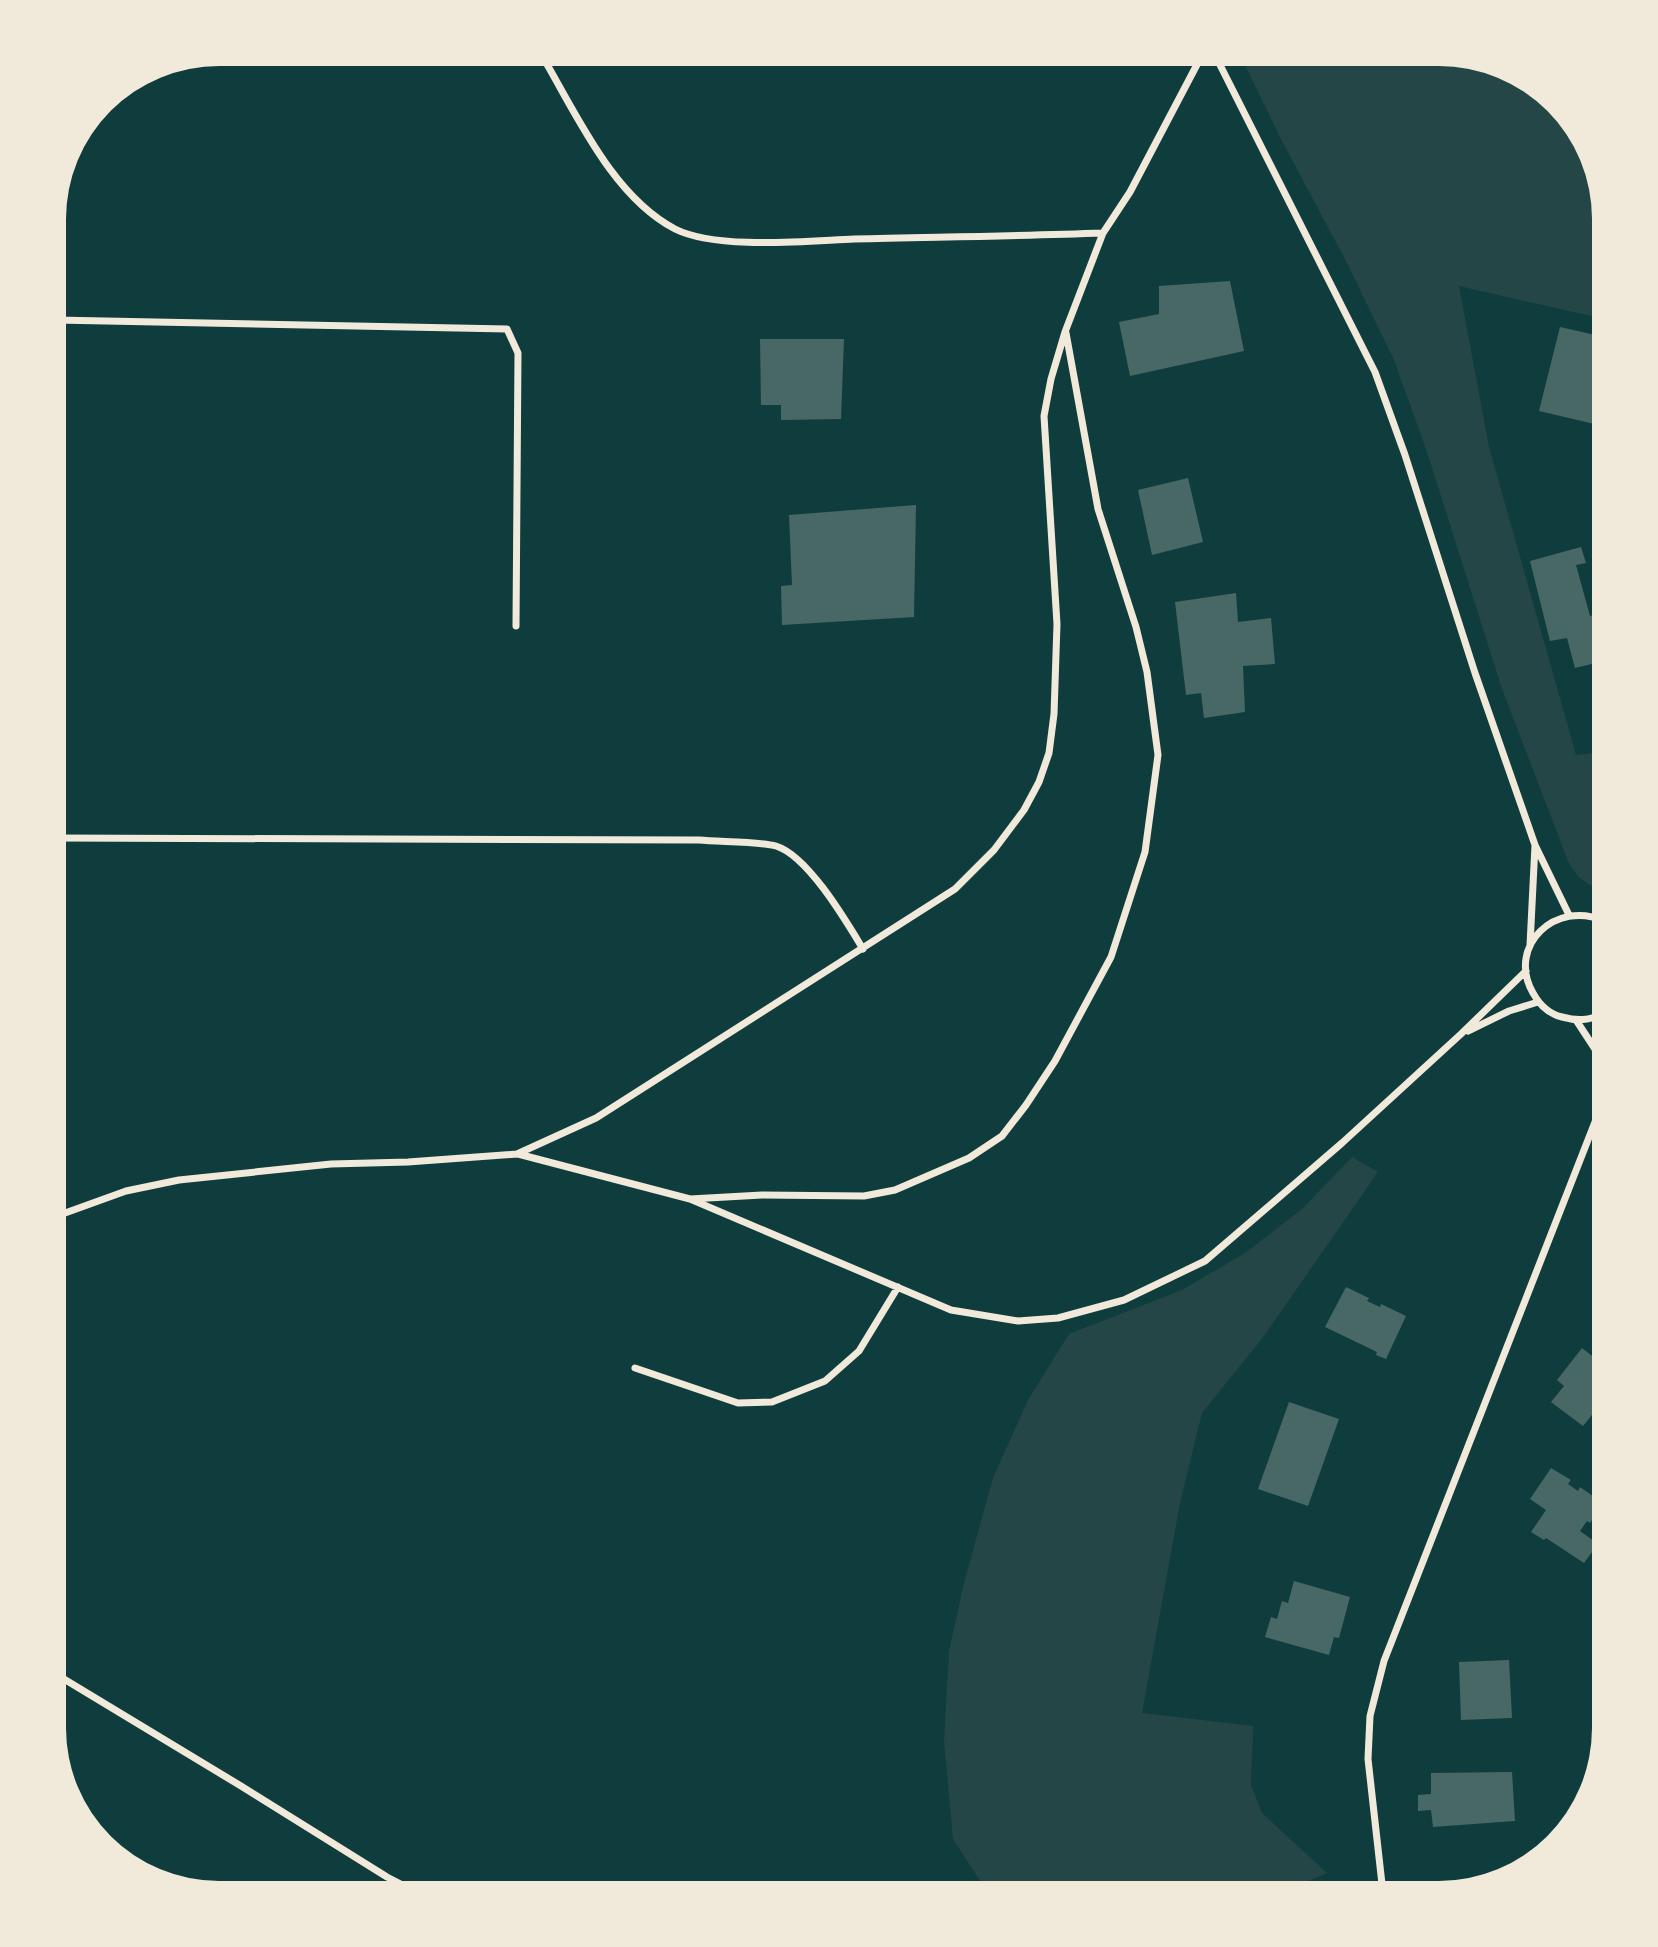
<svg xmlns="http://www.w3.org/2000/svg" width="1658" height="1947" font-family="Manrope,sans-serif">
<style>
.green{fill:#244646}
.building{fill:#486865}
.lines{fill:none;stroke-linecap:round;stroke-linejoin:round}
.minor{stroke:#f1e9da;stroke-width:7}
</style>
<rect width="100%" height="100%" fill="#0f3d3e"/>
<!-- green -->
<path class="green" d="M 1240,55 L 1449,55 L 1512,71 L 1570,119 L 1604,219 L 1604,319 L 1459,286 L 1489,447 L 1576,755 L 1604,752 L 1604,887 C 1585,888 1576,875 1568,861 L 1502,689 L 1427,452 L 1394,360 L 1346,261 L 1282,141 Z
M 1352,1157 L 1378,1172 L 1264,1336 L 1202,1413 L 1180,1503 L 1142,1713 L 1253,1726 L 1251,1785 L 1262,1813 L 1327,1873 L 1281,1893 L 988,1893 L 953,1839 L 944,1741 L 949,1651 L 964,1583 L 993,1478 L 1028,1400 L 1069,1334 L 1182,1290 L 1245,1253 L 1302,1209 Z"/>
<!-- building -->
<path class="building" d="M 1230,281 L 1244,351 L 1130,376 L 1119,322 L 1159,314 L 1159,286 Z
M 1560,327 L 1604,337 L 1603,426 L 1539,411 Z
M 760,339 L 844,339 L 841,419 L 781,420 L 781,405 L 761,405 Z
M 1188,478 L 1203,542 L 1152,555 L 1138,490 Z
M 916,505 L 914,617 L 782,625 L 781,586 L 792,585 L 789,515 Z
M 1581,547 L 1586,563 L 1576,565 L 1590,616 L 1604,612 L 1604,661 L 1575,668 L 1567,638 L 1550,641 L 1530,561 Z
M 1236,593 L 1238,622 L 1271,618 L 1275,664 L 1243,666 L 1245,712 L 1204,718 L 1201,693 L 1186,695 L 1175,602 Z
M 1346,1287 L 1369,1298 L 1367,1301 L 1380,1307 L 1381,1304 L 1406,1316 L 1386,1359 L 1376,1355 L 1377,1352 L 1325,1327 Z
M 1582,1348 L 1601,1363 L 1593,1372 L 1604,1381 L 1604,1400 L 1583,1426 L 1551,1402 L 1564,1386 L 1557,1380 Z
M 1289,1402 L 1339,1419 L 1308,1506 L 1258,1489 Z
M 1551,1468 L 1571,1480 L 1568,1484 L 1578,1491 L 1580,1487 L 1603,1503 L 1590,1523 L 1587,1521 L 1580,1531 L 1598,1544 L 1584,1563 L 1546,1538 L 1544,1540 L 1531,1532 L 1546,1510 L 1530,1499 Z
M 1294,1581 L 1350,1597 L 1339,1638 L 1334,1637 L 1329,1655 L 1265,1637 L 1271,1617 L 1277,1619 L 1282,1601 L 1288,1603 Z
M 1509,1660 L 1512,1718 L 1461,1720 L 1459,1662 Z
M 1512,1772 L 1515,1821 L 1433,1827 L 1431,1810 L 1418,1811 L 1418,1795 L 1431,1794 L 1431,1773 Z"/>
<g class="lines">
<!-- minor -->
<path class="minor" d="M 541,54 C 576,113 612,196 675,229 C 717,250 806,241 854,239 C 937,237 1020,236 1103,233
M 1215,55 L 1375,372 L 1405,455 L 1475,673 L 1535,845 L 1569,915
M 55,320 L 507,329 L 518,353 L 516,626
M 54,838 L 699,840 C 719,842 758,841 776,846 C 808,856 846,921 863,949
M 1604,921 C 1556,899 1506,946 1533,993 C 1539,1004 1549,1014 1562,1017 C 1577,1021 1589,1021 1604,1013
M 1530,945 L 1535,845
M 1576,1020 L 1595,1049 L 1598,1068 L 1597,1110
M 1468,1031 L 1509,1011 L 1538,1002
M 518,1154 L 690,1199 L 951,1310 L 1018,1321 L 1058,1318 L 1124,1300 L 1205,1261 L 1342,1143 L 1461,1034 L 1526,971
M 690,1199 L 762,1195 L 864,1196 L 895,1190 L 969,1158 L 1002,1136 L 1026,1105 L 1055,1061 L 1111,957 L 1145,852 L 1158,755 L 1147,672 L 1136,627 L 1098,509 L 1066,333
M 54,1217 L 126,1191 L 179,1180 L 331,1164 L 408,1162 L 517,1154 L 596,1118 L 955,889 L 994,850 L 1024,810 L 1039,782 L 1049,753 L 1054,714 L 1057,624 L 1044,416 L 1051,379 L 1065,332 L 1103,233 L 1130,192 L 1202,55
M 635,1368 L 738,1403 L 772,1402 L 825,1381 L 859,1351 L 898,1287
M 54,1673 L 241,1786 L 387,1877 L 418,1893
M 1383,1893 L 1368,1759 L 1370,1716 L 1384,1661 L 1604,1099"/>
</g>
<!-- crop -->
<path d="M0 0H1658V1947H0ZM219 66H1439A153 153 0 0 1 1592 219V1728A153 153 0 0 1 1439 1881H219A153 153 0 0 1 66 1728V219A153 153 0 0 1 219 66Z" fill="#f1e9da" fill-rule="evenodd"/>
</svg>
